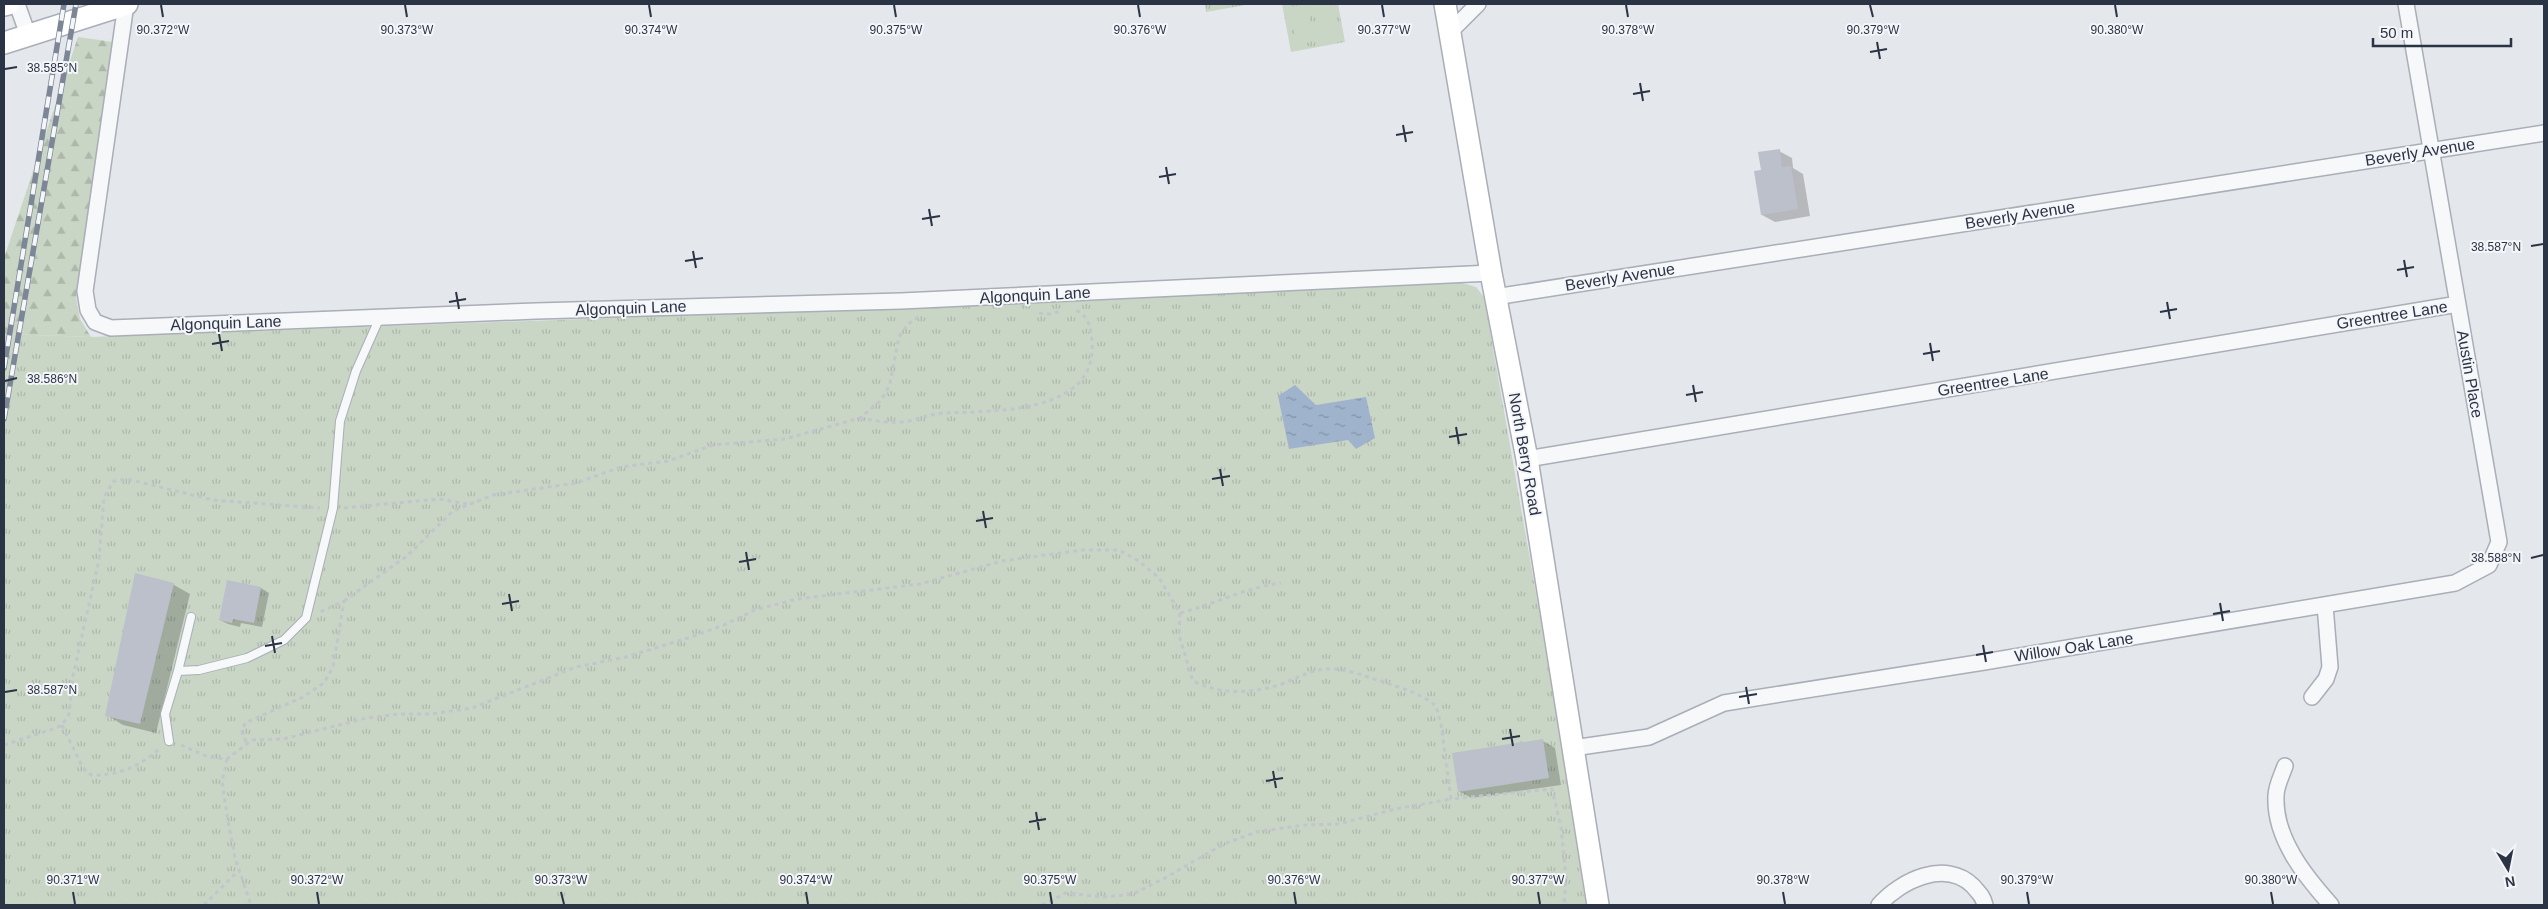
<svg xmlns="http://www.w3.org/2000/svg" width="2548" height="909" font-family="Helvetica,sans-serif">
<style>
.grass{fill:url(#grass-tufts)}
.forest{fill:url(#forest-firs)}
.garden{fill:#c9d6c5}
.water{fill:url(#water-ripples)}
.shadow{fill:#0003}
.building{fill:#bbc0ca}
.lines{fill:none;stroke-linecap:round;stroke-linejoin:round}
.lane-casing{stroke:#a9aeb7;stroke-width:10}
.street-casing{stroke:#a9aeb7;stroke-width:18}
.secondary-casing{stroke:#a9aeb7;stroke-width:24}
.path{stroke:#c2c5cb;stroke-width:3;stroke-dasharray:4 4;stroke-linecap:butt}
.lane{stroke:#f7f8fa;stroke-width:8}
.street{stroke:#f7f8fa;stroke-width:15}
.secondary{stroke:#fff;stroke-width:21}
.rail-casing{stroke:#7d8696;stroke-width:5.5}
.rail{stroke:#f4f6f9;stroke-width:4;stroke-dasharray:11;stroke-linecap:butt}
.ticks{fill:none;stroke:#2b3445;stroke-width:2}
.labels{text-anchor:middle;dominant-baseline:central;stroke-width:4;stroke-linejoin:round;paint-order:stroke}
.street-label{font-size:16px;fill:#2b3445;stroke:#f4f6f9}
.ticks-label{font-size:12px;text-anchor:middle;fill:#2b3445;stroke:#f4f6f9;stroke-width:4;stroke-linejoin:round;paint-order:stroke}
</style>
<defs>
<pattern id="grass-tufts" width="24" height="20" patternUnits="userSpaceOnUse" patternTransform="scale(1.25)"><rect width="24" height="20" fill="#c9d6c5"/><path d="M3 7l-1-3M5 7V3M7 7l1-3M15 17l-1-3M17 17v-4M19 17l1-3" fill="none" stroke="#adb8ab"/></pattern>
<pattern id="forest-firs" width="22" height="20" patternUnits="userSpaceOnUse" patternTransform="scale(1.25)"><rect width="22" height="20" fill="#c9d6c5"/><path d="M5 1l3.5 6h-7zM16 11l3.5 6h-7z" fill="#adb8ab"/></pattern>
<pattern id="water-ripples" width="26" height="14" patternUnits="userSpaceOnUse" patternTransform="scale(1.25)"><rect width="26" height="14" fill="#9fb4cc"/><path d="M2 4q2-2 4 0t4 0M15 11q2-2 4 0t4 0" fill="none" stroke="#8293a7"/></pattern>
</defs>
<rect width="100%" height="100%" fill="#e4e7ec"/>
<!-- grass -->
<path class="grass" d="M 1205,4 L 1251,4 L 1206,12 Z
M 1282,4 L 1338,4 L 1345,42 L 1291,52 Z
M 1459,282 L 1476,287 L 1484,297 L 1541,622 L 1586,905 L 4,905 L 4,334 L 91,337 L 1123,299 Z"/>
<!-- forest -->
<path class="forest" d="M 78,37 L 113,42 L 76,298 L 80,319 L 91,337 L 4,334 L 4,258 Z"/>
<!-- garden -->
<path class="garden" d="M 1307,4 L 1314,41 L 1297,44 L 1290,7 Z
M 1313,4 L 1330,4 L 1337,37 L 1320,40 Z"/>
<!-- water -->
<path class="water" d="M 1295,385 L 1316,405 L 1366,397 L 1375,438 L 1356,449 L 1348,440 L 1289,449 L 1278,396 Z"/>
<!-- shadow -->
<path class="shadow" d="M 1779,151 L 1792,158 L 1793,168 L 1803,174 L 1810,216 L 1775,222 L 1762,215 L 1762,171 Z
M 136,575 L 174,585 L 190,594 L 156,733 L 123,725 L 107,715 Z
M 261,588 L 269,593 L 262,627 L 241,623 L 240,627 L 228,624 L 220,620 Z
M 1543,741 L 1555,748 L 1561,785 L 1471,798 L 1459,791 Z"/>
<!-- building -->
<path class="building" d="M 1780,149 L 1782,167 L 1791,166 L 1798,209 L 1761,215 L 1754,171 L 1761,170 L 1758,152 Z
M 135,573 L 174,583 L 140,724 L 105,716 Z
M 227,580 L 261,587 L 254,623 L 233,619 L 232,623 L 219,620 Z
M 1543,739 L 1549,778 L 1458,792 L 1452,753 Z"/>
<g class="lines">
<!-- lane casing -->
<g class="lane-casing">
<path id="lane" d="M 178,671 L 199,670 L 247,658 L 284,640 L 306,618 L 333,508 L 340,421 L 356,371 L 380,317
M 169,741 L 165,714 L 178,671 L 191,617"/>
</g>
<!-- street casing -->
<g class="street-casing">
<path id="street" d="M 17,4 L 28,35
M 126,4 L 85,291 L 88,310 L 95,322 L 111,328 L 536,311 L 901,301 L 1491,273
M 1450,32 L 1478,4
M 1495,297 L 2544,133
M 1527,459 L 2458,304
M 2312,697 L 2326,679 L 2330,667 L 2325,605
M 1573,748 L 1649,737 L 1724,703 L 1984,662 L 2455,583 L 2489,565 L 2499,542 L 2406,4
M 2285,766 C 2282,775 2276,786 2276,796 C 2274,838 2305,876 2331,905
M 1879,905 C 1901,880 1946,859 1973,886 C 1979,893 1983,896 1985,905"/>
</g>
<!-- secondary casing -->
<g class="secondary-casing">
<path id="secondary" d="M 1445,4 L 1491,273 L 1527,459 L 1598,905
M 4,5 L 8,4
M 4,43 L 127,4"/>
</g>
<!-- path -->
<path class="path" d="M 1039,313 L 1049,314 L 1062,311
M 860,418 C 876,421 893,424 909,421 C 921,418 931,414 943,413 C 991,411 1098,415 1092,342 C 1091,329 1089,315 1075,310
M 344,508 L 439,499 L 467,504
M 344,601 L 407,556 L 453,511 L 493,495 L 576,483 L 621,467 L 668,461 L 713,445 L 785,439 L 860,418 L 879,402 L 886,393 L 890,383 L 899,337 L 907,325 L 918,317
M 1180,613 L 1179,635 L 1193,681 C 1222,695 1251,694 1282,684 C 1297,678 1309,671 1325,669 C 1345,667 1365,677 1384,682 C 1401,688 1422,694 1436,706 L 1441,724 L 1451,799 L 1552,789 L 1561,827 L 1566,878 L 1564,905
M 62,725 L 83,768 L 91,775 C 118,776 141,766 160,748
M 246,742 L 242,732 L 245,723 L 303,697 L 324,683 L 333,667 L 344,601 L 320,612
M 4,745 L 56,728 L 62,725 L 69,714 L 73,676 L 99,560 L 104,497 L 114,481 L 127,479 L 213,500 L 320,508
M 181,745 L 208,757 L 227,759 L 252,740 L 283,739 L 367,718 L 398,714 L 431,714 L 472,708 L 576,667 L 626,657 L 688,638 L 724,625 L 755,610 L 797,599 L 920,584 L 1002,561 L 1082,550 L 1119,550 L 1139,561 L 1159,578 L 1180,613 C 1215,604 1244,588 1281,583
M 227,759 L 222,782 L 228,821 L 235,858 L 251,905
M 204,905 L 239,870
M 1042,905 L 1066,893 L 1103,897 L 1133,894 L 1165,878 L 1224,844 L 1256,832 L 1304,825 L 1339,824 L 1395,809 L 1451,799"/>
<!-- lane -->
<use href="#lane" class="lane"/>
<!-- street -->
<use href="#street" class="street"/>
<!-- secondary -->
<use href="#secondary" class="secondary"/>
<!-- rail casing -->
<g class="rail-casing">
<path id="rail" d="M 4,368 L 64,4
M 4,419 L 76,4"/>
</g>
<!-- rail -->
<use href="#rail" class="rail"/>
</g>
<!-- ticks -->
<path class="ticks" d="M 161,5 L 163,17M 405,5 L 407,17M 649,5 L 651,17M 894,5 L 896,17M 1138,5 L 1140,17M 1382,5 L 1384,17M 1626,5 L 1628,17M 1870,5 L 1873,17M 2115,5 L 2117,17M 1877,42 L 1880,59M 1870,52 L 1887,49M 5,69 L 17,67M 1640,83 L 1643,101M 1633,94 L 1650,91M 1403,125 L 1406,142M 1396,135 L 1413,132M 1166,167 L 1169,184M 1159,177 L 1176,174M 929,209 L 932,226M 922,219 L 940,216M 2531,246 L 2543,244M 693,251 L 696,268M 2404,260 L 2407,277M 685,261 L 703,258M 2397,270 L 2414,267M 456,292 L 459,309M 449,302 L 466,299M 2167,302 L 2170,319M 2160,312 L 2177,309M 219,334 L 222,351M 1930,343 L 1933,361M 212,344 L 229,341M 1923,354 L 1940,351M 5,381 L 17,378M 1693,385 L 1696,402M 1686,395 L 1703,392M 1456,427 L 1459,444M 1449,437 L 1467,434M 1220,469 L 1223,486M 1212,479 L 1230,476M 983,511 L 986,528M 976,521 L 993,518M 746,552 L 749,570M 2531,558 L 2543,555M 739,562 L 756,559M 509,594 L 512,611M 2220,603 L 2223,621M 502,604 L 519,601M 2213,614 L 2230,611M 272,636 L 275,653M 1983,645 L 1986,662M 265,646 L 282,643M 1976,655 L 1993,652M 1746,687 L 1749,704M 5,692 L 17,690M 1739,697 L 1757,694M 1510,729 L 1513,746M 1502,739 L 1520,736M 1273,771 L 1276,788M 1266,781 L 1283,778M 1036,812 L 1039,830M 1029,822 L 1046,819M 73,892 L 75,904M 317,892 L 319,904M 561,892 L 564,904M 806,892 L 808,904M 1050,892 L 1052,904M 1294,892 L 1296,904M 1538,892 L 1540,904M 1783,892 L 1785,904M 2027,892 L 2029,904M 2271,892 L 2273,904"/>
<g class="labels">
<!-- street labels -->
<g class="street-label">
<text transform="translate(2420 152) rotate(-9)">Beverly Avenue</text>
<text transform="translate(2020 215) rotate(-9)">Beverly Avenue</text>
<text transform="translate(1620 277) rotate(-9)">Beverly Avenue</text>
<text transform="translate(1035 295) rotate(-3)">Algonquin Lane</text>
<text transform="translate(631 308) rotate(-2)">Algonquin Lane</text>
<text transform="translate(2392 315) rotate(-9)">Greentree Lane</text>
<text transform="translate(226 323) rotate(-2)">Algonquin Lane</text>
<text transform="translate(2470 374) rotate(80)">Austin Place</text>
<text transform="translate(1993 382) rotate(-9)">Greentree Lane</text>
<text transform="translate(1525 454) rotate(80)">North Berry Road</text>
<text transform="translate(2074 647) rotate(-9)">Willow Oak Lane</text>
</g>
</g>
<g class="ticks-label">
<text x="163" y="34">90.372°W</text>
<text x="407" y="34">90.373°W</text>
<text x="651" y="34">90.374°W</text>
<text x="896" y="34">90.375°W</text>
<text x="1140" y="34">90.376°W</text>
<text x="1384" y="34">90.377°W</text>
<text x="1628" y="34">90.378°W</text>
<text x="1873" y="34">90.379°W</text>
<text x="2117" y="34">90.380°W</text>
<text x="52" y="72">38.585°N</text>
<text x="2496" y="251">38.587°N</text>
<text x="52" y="383">38.586°N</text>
<text x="2496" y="562">38.588°N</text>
<text x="52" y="694">38.587°N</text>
<text x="73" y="884">90.371°W</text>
<text x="317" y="884">90.372°W</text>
<text x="561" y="884">90.373°W</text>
<text x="806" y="884">90.374°W</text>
<text x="1050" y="884">90.375°W</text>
<text x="1294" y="884">90.376°W</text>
<text x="1538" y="884">90.377°W</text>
<text x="1783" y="884">90.378°W</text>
<text x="2027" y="884">90.379°W</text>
<text x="2271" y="884">90.380°W</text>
</g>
<!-- border -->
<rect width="2548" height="909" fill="none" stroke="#2b3445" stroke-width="10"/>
<!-- north arrow -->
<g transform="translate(2508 869) rotate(170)" stroke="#f4f6f9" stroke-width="4" paint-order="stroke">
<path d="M0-4L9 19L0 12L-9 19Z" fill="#2b3445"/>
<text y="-8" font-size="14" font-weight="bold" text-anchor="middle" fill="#2b3445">N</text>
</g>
<!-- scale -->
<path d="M2373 38v8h138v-8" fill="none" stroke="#2b3445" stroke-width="2.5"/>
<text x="2380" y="38" font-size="15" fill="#2b3445" stroke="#f4f6f9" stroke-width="4" paint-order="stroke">50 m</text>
</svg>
